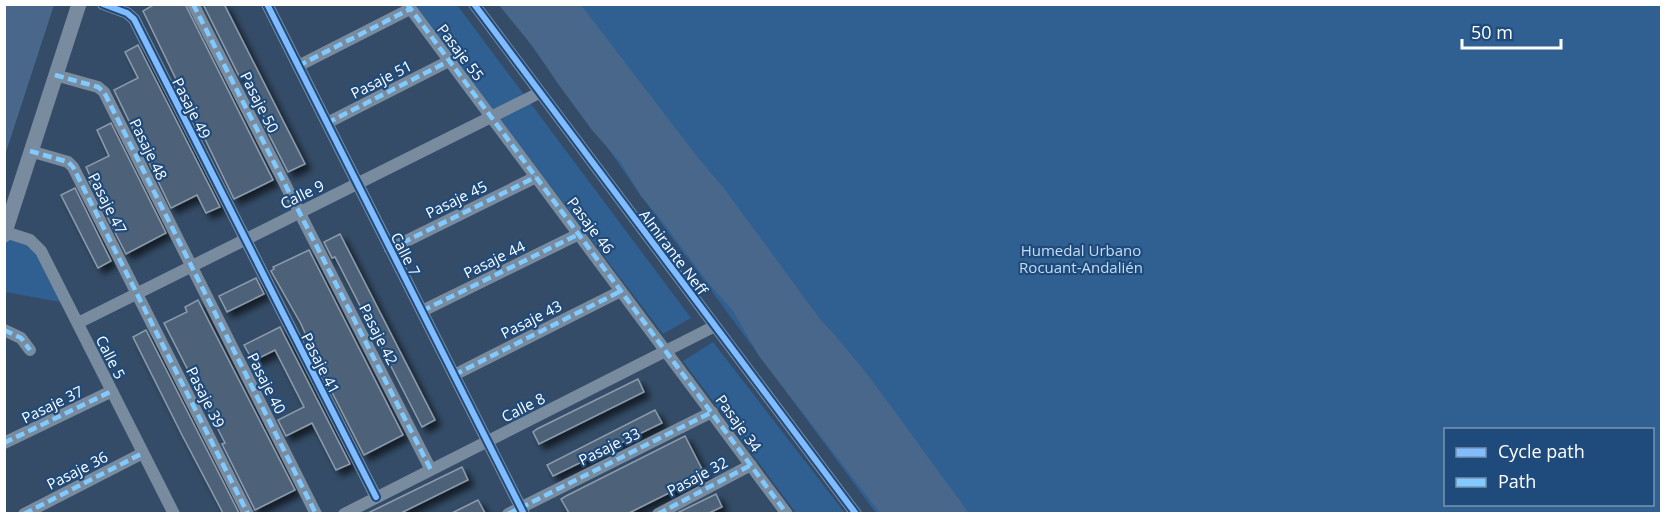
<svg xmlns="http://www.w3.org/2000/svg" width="1666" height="518" font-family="'Open Sans',sans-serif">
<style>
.green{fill:#306092;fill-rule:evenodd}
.water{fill:#48678b}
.building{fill:#4e6278;stroke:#8d9cac;stroke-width:1.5;filter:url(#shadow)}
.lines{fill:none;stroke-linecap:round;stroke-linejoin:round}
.minor{stroke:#798b9e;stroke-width:12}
.tertiary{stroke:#798b9e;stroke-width:15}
.quiet{stroke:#80caff;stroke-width:4.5;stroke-dasharray:9 4.5;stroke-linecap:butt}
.cycleway-casing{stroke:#1f4b7c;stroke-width:10}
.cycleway{stroke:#80bcff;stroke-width:6}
.labels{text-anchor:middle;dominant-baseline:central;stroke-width:4.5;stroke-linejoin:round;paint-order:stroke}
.street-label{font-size:15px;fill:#fff;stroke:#1f4b7c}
.park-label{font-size:15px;fill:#c5ddf5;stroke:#1f4b7c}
</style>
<defs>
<filter id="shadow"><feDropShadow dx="5.5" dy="5.5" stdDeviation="3" flood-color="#0009"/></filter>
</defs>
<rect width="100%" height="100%" fill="#344c67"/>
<!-- green -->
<path class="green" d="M 413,5 L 457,5 L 691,318 L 663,334 Z
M 499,5 L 1661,5 L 1661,513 L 876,513 L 641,196 L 603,141 L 559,85 L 527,39 ZM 1446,430 L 1652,430 L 1652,504 L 1446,504 Z
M 7,234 L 28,241 L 66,303 L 5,292 L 4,242 Z
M 713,342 L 845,513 L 796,513 L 683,361 Z"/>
<!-- water -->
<path class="water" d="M 5,4 L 54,5 L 5,155 L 4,5 Z
M 499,5 L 581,5 L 699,159 L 723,187 L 820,319 C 872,374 913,439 959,499 L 968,513 L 880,513 L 759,356 L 733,311 L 709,284 L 662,221 L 641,196 L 621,163 L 592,130 L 559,85 L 534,48 Z"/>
<!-- building -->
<path class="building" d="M 155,4 L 185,4 L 273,180 L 234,199 L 143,11 Z
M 203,4 L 224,4 L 305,164 L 288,172 L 262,121 L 265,119 L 257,102 L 244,76 L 240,78 Z
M 138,45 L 220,207 L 206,213 L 197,195 L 171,208 L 114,90 L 138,78 L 125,52 Z
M 111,123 L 166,233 L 126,254 L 89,181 L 92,180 L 86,167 L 109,156 L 97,130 Z
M 75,188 L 111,261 L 98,268 L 61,195 Z
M 340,234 L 435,420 L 422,427 L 335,257 L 332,258 L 324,242 Z
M 309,250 L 403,435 L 364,455 L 307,343 L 309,342 L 301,324 L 271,271 L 274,269 L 273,267 Z
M 256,278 L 264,294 L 227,312 L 219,296 Z
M 198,300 L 295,490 L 255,510 L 222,444 L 225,443 L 164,323 L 187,312 L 185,307 Z
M 280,327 L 350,464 L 336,470 L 312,423 L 286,436 L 278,420 L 304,407 L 275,350 L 253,361 L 244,345 Z
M 146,330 L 239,513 L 223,513 L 182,435 L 133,337 Z
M 638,379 L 644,392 L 539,444 L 533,432 L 537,429 Z
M 655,410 L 662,423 L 553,476 L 547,465 Z
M 685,436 L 705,475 L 629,513 L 569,513 L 561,499 L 566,496 Z
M 462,467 L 468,480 L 401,513 L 368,513 Z
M 716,494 L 722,507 L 709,513 L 677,513 Z
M 478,500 L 485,513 L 452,513 Z"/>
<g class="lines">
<!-- minor -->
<path class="minor" d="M 103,4 L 127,13 L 134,19 L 376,497
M 193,4 L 431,470
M 267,4 L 524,514
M 407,4 L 787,514
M 474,4 L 856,514
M 298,66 L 410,9
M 55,75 L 98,87 L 104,92 L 316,514
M 327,123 L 449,61
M 30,151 L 68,162 L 73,167 L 248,514
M 5,232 L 30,240 L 41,251 L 174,514
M 390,249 L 536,177
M 422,311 L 579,234
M 78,323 L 539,93
M 4,330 L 21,338 L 30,350
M 454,375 L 621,291
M 4,443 L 112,391
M 24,514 L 143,453
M 344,514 L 715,326
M 508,514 L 712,412
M 658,514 L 751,465"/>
<!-- tertiary -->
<path class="tertiary" d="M 4,235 L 79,4"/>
<!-- quiet -->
<path class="quiet" d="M 193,4 L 431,470
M 407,4 L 787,514
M 298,66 L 410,9
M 55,75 L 98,87 L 104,92 L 316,514
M 327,123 L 449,61
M 30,151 L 68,162 L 73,167 L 248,514
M 390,249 L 536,177
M 422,311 L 579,234
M 4,330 L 21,338 L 30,350
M 454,375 L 621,291
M 4,443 L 112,391
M 24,514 L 143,453
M 508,514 L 712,412
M 658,514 L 751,465"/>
<!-- cycleway casing -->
<g class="cycleway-casing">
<path id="cycleway" d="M 103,4 L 127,13 L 134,19 L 376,497
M 267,4 L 524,514
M 474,4 L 856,514"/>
</g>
<!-- cycleway -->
<use href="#cycleway" class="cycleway"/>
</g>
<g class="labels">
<!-- street labels -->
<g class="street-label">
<text transform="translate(461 52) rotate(53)">Pasaje 55</text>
<text transform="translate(381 79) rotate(-27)">Pasaje 51</text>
<text transform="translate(260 102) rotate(63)">Pasaje 50</text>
<text transform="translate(192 108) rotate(63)">Pasaje 49</text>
<text transform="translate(149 149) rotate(64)">Pasaje 48</text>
<text transform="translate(302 194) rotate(-26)">Calle 9</text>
<text transform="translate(456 199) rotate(-26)">Pasaje 45</text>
<text transform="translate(108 203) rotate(63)">Pasaje 47</text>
<text transform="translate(591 225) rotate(53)">Pasaje 46</text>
<text transform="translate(674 252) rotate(53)">Almirante Neff</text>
<text transform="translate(406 254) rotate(63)">Calle 7</text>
<text transform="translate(494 259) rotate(-26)">Pasaje 44</text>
<text transform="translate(531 319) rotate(-27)">Pasaje 43</text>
<text transform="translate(379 334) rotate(63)">Pasaje 42</text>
<text transform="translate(111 357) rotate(63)">Calle 5</text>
<text transform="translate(321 363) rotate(63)">Pasaje 41</text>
<text transform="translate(267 383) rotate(63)">Pasaje 40</text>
<text transform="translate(206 397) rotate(63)">Pasaje 39</text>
<text transform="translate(52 404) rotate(-26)">Pasaje 37</text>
<text transform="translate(523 407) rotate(-27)">Calle 8</text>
<text transform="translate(739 423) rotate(54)">Pasaje 34</text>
<text transform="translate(609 446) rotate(-26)">Pasaje 33</text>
<text transform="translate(77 470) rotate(-27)">Pasaje 36</text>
<text transform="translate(697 476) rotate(-28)">Pasaje 32</text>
</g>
<!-- park labels -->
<g class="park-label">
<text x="1081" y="250">Humedal Urbano<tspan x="1081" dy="17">Rocuant-Andalién</tspan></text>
</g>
</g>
<!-- border -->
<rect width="1666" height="518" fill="none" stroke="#ffffff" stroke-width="12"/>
<!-- legend -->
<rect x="1444" y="428" width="210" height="78" fill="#1f4b7c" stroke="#7993b0" stroke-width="1.5"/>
<rect x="1456" y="448" width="30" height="9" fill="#80bcff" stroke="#7993b0" stroke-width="1.5"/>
<text x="1498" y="458" font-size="18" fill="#ffffff">Cycle path</text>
<rect x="1456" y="478" width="30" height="9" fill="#80caff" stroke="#7993b0" stroke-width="1.5"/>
<text x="1498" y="488" font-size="18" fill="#ffffff">Path</text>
<!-- scale -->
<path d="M1462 39v9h99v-9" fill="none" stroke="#ffffff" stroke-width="3"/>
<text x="1471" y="39" font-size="18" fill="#ffffff" stroke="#1f4b7c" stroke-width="4.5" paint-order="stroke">50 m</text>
</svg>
